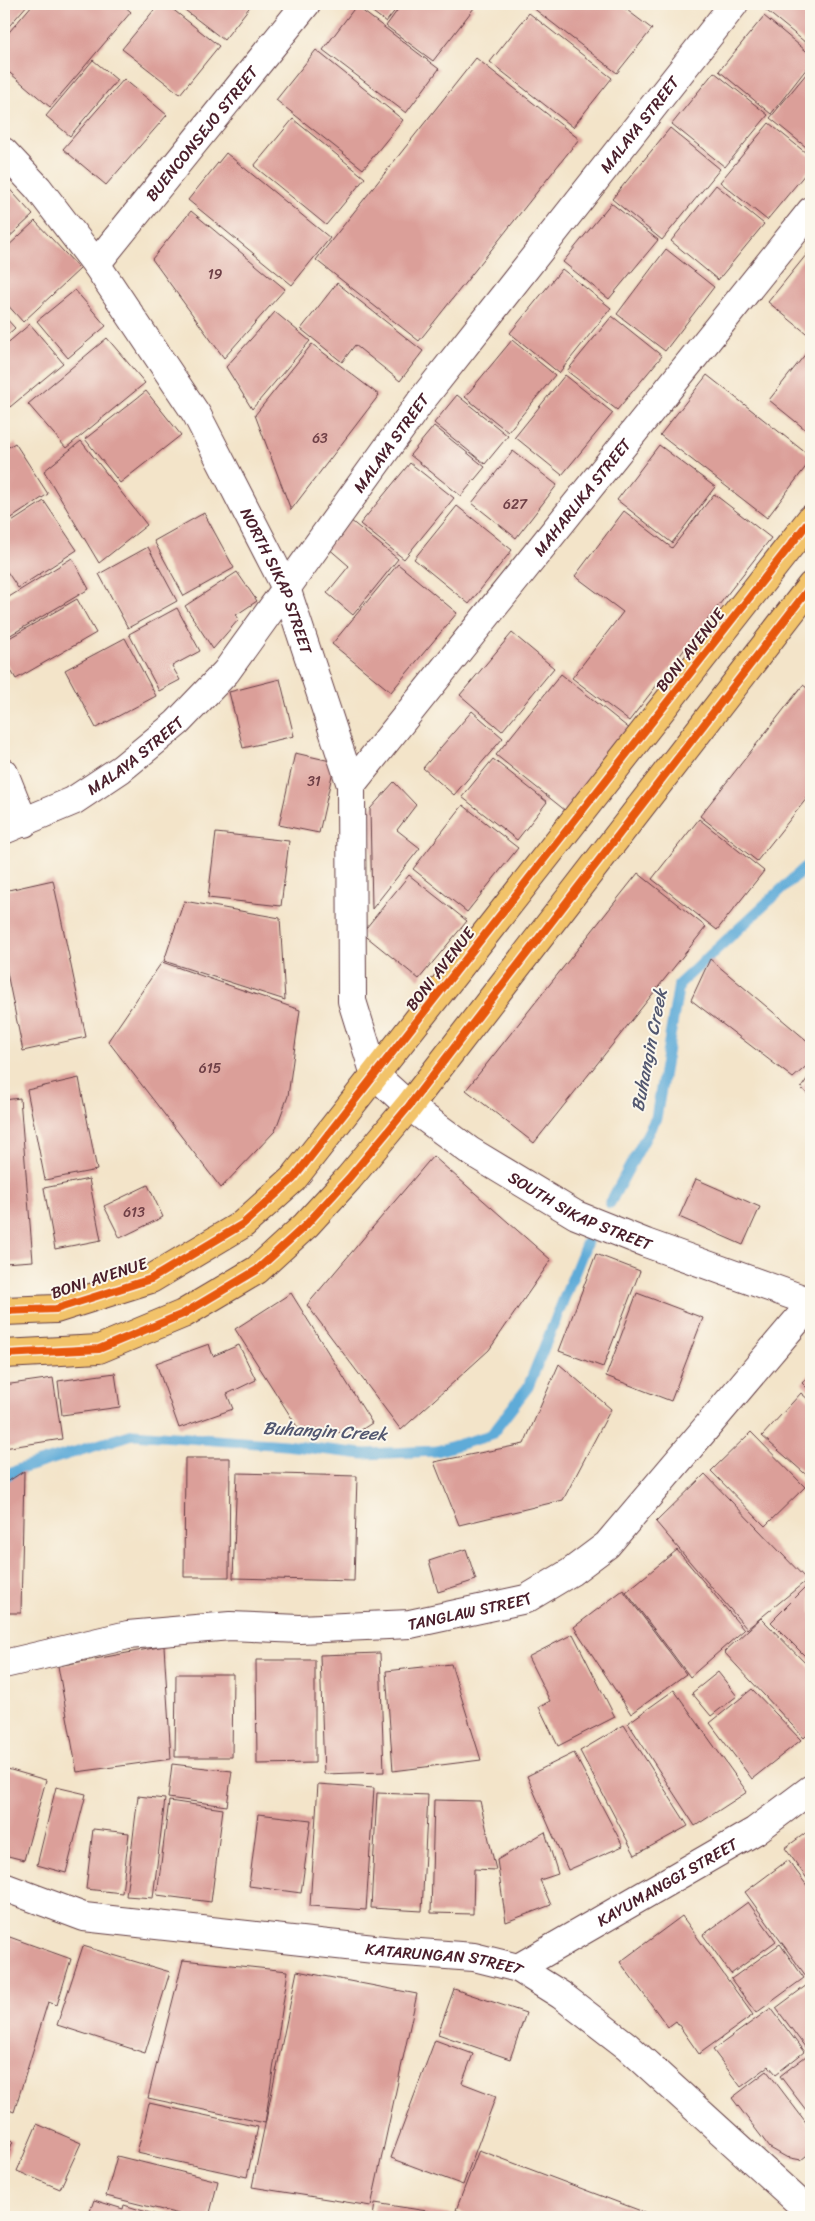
<svg xmlns="http://www.w3.org/2000/svg" width="815" height="2221" font-family="Sriracha,sans-serif">
<style>
.lines{fill:none;stroke-linecap:round;stroke-linejoin:round}
.stream{stroke:#5fabd8;stroke-width:11}
.building{fill:#db9f99}
.minor-casing{stroke:#633d43;stroke-width:30}
.major-casing{stroke:#633d43;stroke-width:30}
.minor{stroke:#fff;stroke-width:28}
.major{stroke:#f2c36a;stroke-width:28}
.cycleway-casing{stroke:#fbf7ec;stroke-width:11}
.cycleway{stroke:#e8590c;stroke-width:8}
.labels{text-anchor:middle;dominant-baseline:central;stroke-width:4;stroke-linejoin:round;paint-order:stroke}
.number-label{font-size:14px;fill:#6e3f46}
.street-label{font-size:16px;fill:#4a1f2b;stroke:#fbf7ec}
.water-label{font-size:18px;font-style:italic;fill:#525770;stroke:#fbf7ec}
</style>
<rect width="100%" height="100%" fill="#fbf7ec"/>
<filter id="ink" filterUnits="userSpaceOnUse"><feTurbulence type="fractalNoise" baseFrequency=".02" numOctaves="2"/><feDisplacementMap in="SourceGraphic" scale="10" xChannelSelector="R" yChannelSelector="G"/><feConvolveMatrix kernelMatrix="1 2 1 2 8 2 1 2 1" color-interpolation-filters="sRGB"/></filter>
<filter id="wash" filterUnits="userSpaceOnUse"><feTurbulence type="fractalNoise" baseFrequency=".0096" numOctaves="4" result="noise"/><feDisplacementMap in="SourceGraphic" scale="20" xChannelSelector="R" yChannelSelector="G"/><feGaussianBlur stdDeviation="1.12" result="paint"/><feColorMatrix in="noise" values="0 0 0 0 0 0 0 0 0 0 0 0 0 0 0 0 0 1.4 0 .05"/><feComposite in="paint" operator="in"/></filter>
<g filter="url(#wash)">
<rect width="100%" height="100%" fill="#f3e4c9"/>
<g class="lines">
<!-- stream -->
<path class="stream" d="M 610,1203 L 656,1118 L 679,984 L 811,862
M 4,1477 L 20,1469 L 133,1434 L 285,1445 L 364,1454 L 437,1451 L 491,1435 L 528,1387 L 587,1242"/>
</g>
<g id="blocks">
<!-- building -->
<path class="building" d="M 4,4 L 28,4 L 4,32 Z
M 33,4 L 122,4 L 131,12 L 50,107 L 4,68 L 4,38 Z
M 159,4 L 166,4 L 219,46 L 180,94 L 122,49 Z
M 177,4 L 252,4 L 224,40 Z
M 362,4 L 400,4 L 386,22 Z
M 402,4 L 468,4 L 474,8 L 433,61 L 386,26 Z
M 528,4 L 619,4 L 652,29 L 617,73 Z
M 765,4 L 811,4 L 811,47 L 762,7 Z
M 356,6 L 439,69 L 406,113 L 323,50 Z
M 529,13 L 612,78 L 573,127 L 490,62 Z
M 764,16 L 811,55 L 811,63 L 771,114 L 719,71 Z
M 316,50 L 403,120 L 363,169 L 276,100 Z
M 476,58 L 579,139 L 419,341 L 316,260 Z
M 93,60 L 117,80 L 70,136 L 46,116 Z
M 811,68 L 811,151 L 770,118 Z
M 714,72 L 768,115 L 725,167 L 672,124 Z
M 124,79 L 167,115 L 106,185 L 63,149 Z
M 293,119 L 365,178 L 326,225 L 254,166 Z
M 769,123 L 811,157 L 811,167 L 767,220 L 720,182 Z
M 670,128 L 720,169 L 662,240 L 612,199 Z
M 226,153 L 330,238 L 292,285 L 188,200 Z
M 4,183 L 33,215 L 4,242 Z
M 716,185 L 764,224 L 718,280 L 671,241 Z
M 611,203 L 658,240 L 609,299 L 563,262 Z
M 191,211 L 285,289 L 224,358 L 152,259 Z
M 35,221 L 80,269 L 23,322 L 4,301 L 4,250 Z
M 666,249 L 714,287 L 665,351 L 617,314 Z
M 811,249 L 811,337 L 768,302 Z
M 562,269 L 611,308 L 559,373 L 510,333 Z
M 337,283 L 423,351 L 400,381 L 355,345 L 342,362 L 301,329 Z
M 75,290 L 106,326 L 68,358 L 37,321 Z
M 275,312 L 310,341 L 252,409 L 226,367 Z
M 4,316 L 15,328 L 4,338 Z
M 612,316 L 662,356 L 617,410 L 567,371 Z
M 30,324 L 63,363 L 10,407 L 4,399 L 4,346 Z
M 107,338 L 145,383 L 66,448 L 28,404 Z
M 512,340 L 555,375 L 508,432 L 465,397 Z
M 312,344 L 379,395 L 291,510 L 255,415 Z
M 811,347 L 811,434 L 769,400 Z
M 565,375 L 613,413 L 562,475 L 515,437 Z
M 707,375 L 811,457 L 811,460 L 767,518 L 660,435 Z
M 146,391 L 181,435 L 120,483 L 85,439 Z
M 457,395 L 508,436 L 485,464 L 434,423 Z
M 434,426 L 485,467 L 461,496 L 410,455 Z
M 81,441 L 147,525 L 99,563 L 44,471 Z
M 15,443 L 48,494 L 4,523 L 4,450 Z
M 659,445 L 715,487 L 672,543 L 617,500 Z
M 513,451 L 557,485 L 516,538 L 472,503 Z
M 410,463 L 454,498 L 404,559 L 360,524 Z
M 714,494 L 771,538 L 629,721 L 572,678 L 623,612 L 575,576 L 624,511 L 672,548 Z
M 44,501 L 77,550 L 18,588 L 4,567 L 4,527 Z
M 457,506 L 512,550 L 469,604 L 414,559 Z
M 204,513 L 234,568 L 184,596 L 154,541 Z
M 350,520 L 398,559 L 353,615 L 327,593 L 349,566 L 327,547 Z
M 148,547 L 177,601 L 128,628 L 99,574 Z
M 72,558 L 89,589 L 7,637 L 4,632 L 4,600 Z
M 398,564 L 457,613 L 391,692 L 332,644 Z
M 237,572 L 257,601 L 236,615 L 239,619 L 213,649 L 185,606 Z
M 77,599 L 96,633 L 16,679 L 4,659 L 4,641 Z
M 177,608 L 200,651 L 172,666 L 180,680 L 159,691 L 129,634 Z
M 512,633 L 554,668 L 502,731 L 460,695 Z
M 125,638 L 156,696 L 96,728 L 65,670 Z
M 561,674 L 631,730 L 566,811 L 496,755 Z
M 280,679 L 294,736 L 243,748 L 229,692 Z
M 803,685 L 811,691 L 811,793 L 757,861 L 700,816 Z
M 472,711 L 503,738 L 454,795 L 423,768 Z
M 295,753 L 335,762 L 319,833 L 279,825 Z
M 493,759 L 547,802 L 517,840 L 462,797 Z
M 394,782 L 416,805 L 397,830 L 420,848 L 372,909 L 370,809 Z
M 463,805 L 518,848 L 467,912 L 413,869 Z
M 699,819 L 764,871 L 717,930 L 652,879 Z
M 216,833 L 289,841 L 281,906 L 208,898 Z
M 638,873 L 706,927 L 534,1143 L 466,1090 Z
M 409,875 L 467,921 L 419,979 L 362,933 Z
M 53,880 L 86,1037 L 23,1051 L 4,958 L 4,891 Z
M 184,901 L 280,918 L 285,1000 L 164,961 Z
M 710,959 L 811,1044 L 811,1062 L 793,1078 L 691,1000 Z
M 162,962 L 300,1010 L 288,1096 L 275,1131 L 221,1188 L 108,1041 Z
M 811,1073 L 811,1097 L 801,1088 Z
M 79,1078 L 97,1170 L 45,1180 L 27,1090 Z
M 20,1098 L 33,1261 L 4,1263 L 4,1100 Z
M 433,1156 L 551,1260 L 489,1350 L 401,1430 L 307,1305 Z
M 89,1179 L 101,1240 L 55,1249 L 44,1188 Z
M 696,1179 L 760,1207 L 743,1245 L 679,1217 Z
M 148,1185 L 163,1217 L 120,1238 L 104,1206 Z
M 596,1254 L 640,1271 L 603,1367 L 559,1351 Z
M 291,1293 L 372,1423 L 355,1434 L 298,1428 L 235,1329 Z
M 637,1293 L 703,1318 L 671,1401 L 606,1376 Z
M 209,1344 L 213,1356 L 239,1345 L 256,1380 L 227,1394 L 233,1409 L 179,1428 L 156,1363 Z
M 559,1364 L 611,1409 L 563,1500 L 459,1525 L 434,1462 L 524,1444 Z
M 115,1373 L 120,1407 L 62,1415 L 58,1381 Z
M 811,1373 L 811,1392 L 802,1383 Z
M 53,1378 L 62,1439 L 4,1448 L 4,1385 Z
M 801,1393 L 811,1402 L 811,1479 L 762,1436 Z
M 751,1432 L 805,1487 L 765,1526 L 711,1471 Z
M 185,1458 L 230,1458 L 229,1577 L 184,1577 Z
M 24,1471 L 21,1613 L 4,1613 L 4,1484 Z
M 237,1473 L 357,1476 L 354,1581 L 233,1578 Z
M 705,1474 L 807,1580 L 747,1629 L 656,1522 Z
M 466,1549 L 476,1580 L 438,1592 L 429,1561 Z
M 677,1550 L 744,1630 L 690,1677 L 626,1592 Z
M 811,1582 L 811,1662 L 771,1622 Z
M 623,1590 L 686,1674 L 631,1714 L 574,1627 Z
M 761,1618 L 811,1669 L 811,1731 L 804,1738 L 724,1652 Z
M 573,1634 L 615,1717 L 558,1746 L 539,1707 L 550,1701 L 528,1657 Z
M 164,1646 L 171,1759 L 77,1772 L 58,1666 Z
M 380,1653 L 384,1772 L 324,1774 L 320,1655 Z
M 256,1660 L 315,1660 L 315,1763 L 257,1764 Z
M 451,1664 L 481,1760 L 393,1771 L 386,1671 Z
M 718,1672 L 737,1696 L 711,1716 L 692,1693 Z
M 176,1674 L 233,1674 L 232,1757 L 175,1757 Z
M 752,1689 L 801,1740 L 752,1779 L 710,1723 Z
M 674,1690 L 747,1792 L 695,1826 L 628,1723 Z
M 624,1725 L 688,1826 L 635,1855 L 580,1751 Z
M 574,1753 L 623,1846 L 568,1870 L 527,1776 Z
M 172,1764 L 232,1771 L 227,1806 L 168,1798 Z
M 4,1768 L 46,1780 L 24,1860 L 4,1855 Z
M 318,1784 L 374,1788 L 366,1910 L 310,1906 Z
M 56,1787 L 86,1794 L 66,1873 L 37,1865 Z
M 377,1793 L 428,1795 L 422,1911 L 371,1908 Z
M 138,1796 L 165,1799 L 153,1898 L 126,1896 Z
M 434,1800 L 480,1801 L 496,1870 L 474,1869 L 473,1914 L 431,1913 Z
M 169,1801 L 223,1809 L 211,1902 L 157,1895 Z
M 258,1814 L 311,1820 L 301,1893 L 249,1886 Z
M 93,1829 L 129,1833 L 122,1893 L 86,1889 Z
M 811,1829 L 811,1884 L 785,1848 Z
M 545,1832 L 558,1874 L 540,1880 L 551,1905 L 506,1922 L 497,1860 Z
M 788,1860 L 811,1891 L 811,1973 L 806,1976 L 745,1892 Z
M 748,1902 L 776,1941 L 731,1974 L 703,1935 Z
M 682,1916 L 753,2015 L 699,2054 L 676,2021 L 668,2027 L 620,1962 Z
M 4,1935 L 71,1959 L 57,2005 L 48,2002 L 14,2112 L 4,2108 Z
M 780,1944 L 804,1978 L 756,2013 L 731,1979 Z
M 83,1946 L 170,1972 L 145,2053 L 57,2025 Z
M 183,1960 L 288,1971 L 265,2123 L 148,2098 Z
M 297,1971 L 417,1994 L 371,2206 L 252,2187 Z
M 811,1982 L 811,2055 L 776,2008 Z
M 454,1989 L 526,2013 L 510,2059 L 438,2034 Z
M 771,2008 L 804,2052 L 776,2074 L 769,2066 L 741,2087 L 713,2050 Z
M 435,2040 L 473,2054 L 462,2083 L 496,2096 L 463,2185 L 391,2158 Z
M 806,2056 L 811,2063 L 811,2106 L 806,2110 L 780,2076 Z
M 767,2071 L 811,2129 L 811,2152 L 801,2160 L 786,2157 L 770,2148 L 732,2098 Z
M 149,2103 L 258,2127 L 247,2177 L 137,2153 Z
M 37,2124 L 81,2143 L 60,2189 L 17,2171 Z
M 4,2137 L 13,2141 L 4,2164 Z
M 479,2150 L 657,2217 L 475,2217 L 456,2210 Z
M 117,2156 L 218,2181 L 209,2217 L 191,2217 L 106,2196 Z
M 94,2200 L 123,2209 L 124,2205 L 163,2217 L 88,2217 Z
M 375,2203 L 459,2216 L 459,2217 L 373,2217 Z"/>
</g>
</g>
<g filter="url(#ink)">
<use href="#blocks" fill-opacity="0" stroke="#633d43" stroke-width="1"/>
<g class="lines">
<!-- minor casing -->
<g class="minor-casing">
<g id="minor">
<path id="s1" d="M 4,152 L 38,188 L 96,264 L 197,415 L 286,588 L 351,785 L 352,1001 L 375,1075 L 409,1106 L 470,1151 L 576,1215 L 646,1243 L 811,1302"/>
<path id="s2" d="M 96,264 L 306,4"/>
<path d="M 4,773 L 24,823"/>
<path id="s3" d="M 351,785 L 811,211"/>
<path id="s4" d="M 4,830 L 73,801 L 121,769 L 177,723 L 226,672 L 421,401 L 734,4"/>
<path id="s5" d="M 4,1664 L 128,1635 L 230,1626 L 300,1629 L 410,1624 L 526,1599 L 571,1572 L 607,1545 L 811,1304"/>
<path id="s6" d="M 4,1887 L 84,1917 L 392,1951 L 474,1957 L 518,1968 L 561,1995 L 627,2046 L 804,2207"/>
<path id="s7" d="M 518,1968 L 755,1831 L 811,1789"/>
</g>
</g>
<!-- major casing -->
<g class="major-casing">
<path id="major" d="M 4,1311 L 56,1309 L 151,1279 L 243,1224 L 293,1179 L 811,519
M 4,1354 L 99,1349 L 183,1314 L 257,1270 L 306,1225 L 349,1178 L 409,1106 L 811,586"/>
</g>
<!-- minor -->
<use href="#minor" class="minor"/>
<!-- major -->
<use href="#major" class="major"/>
<!-- cycleway casing -->
<g class="cycleway-casing">
<path id="cycleway" d="M 4,1311 L 56,1309 L 151,1279 L 243,1224 L 293,1179 L 811,519
M 4,1354 L 99,1349 L 183,1314 L 257,1270 L 306,1225 L 349,1178 L 409,1106 L 811,586"/>
</g>
<!-- cycleway -->
<use href="#cycleway" class="cycleway"/>
</g>
</g>
<g class="labels">
<!-- number labels -->
<g class="number-label">
<text x="215" y="274">19</text>
<text x="320" y="438">63</text>
<text x="515" y="504">627</text>
<text x="314" y="781">31</text>
<text x="210" y="1068">615</text>
<text x="134" y="1212">613</text>
</g>
<!-- street labels -->
<g class="street-label">
<text stroke="none"><textPath href="#s4" startOffset="962">MALAYA STREET</textPath></text>
<text stroke="none"><textPath href="#s2" startOffset="168">BUENCONSEJO STREET</textPath></text>
<text stroke="none"><textPath href="#s4" startOffset="558">MALAYA STREET</textPath></text>
<text stroke="none"><textPath href="#s3" startOffset="369">MAHARLIKA STREET</textPath></text>
<text stroke="none"><textPath href="#s1" startOffset="511">NORTH SIKAP STREET</textPath></text>
<text transform="translate(690 650) rotate(-52)">BONI AVENUE</text>
<text stroke="none"><textPath href="#s4" startOffset="152">MALAYA STREET</textPath></text>
<text transform="translate(440 969) rotate(-52)">BONI AVENUE</text>
<text stroke="none"><textPath href="#s1" startOffset="1270">SOUTH SIKAP STREET</textPath></text>
<text transform="translate(99 1278) rotate(-18)">BONI AVENUE</text>
<text stroke="none"><textPath href="#s5" startOffset="471">TANGLAW STREET</textPath></text>
<text stroke="none"><textPath href="#s7" startOffset="172">KAYUMANGGI STREET</textPath></text>
<text stroke="none"><textPath href="#s6" startOffset="448">KATARUNGAN STREET</textPath></text>
</g>
<!-- water labels -->
<g class="water-label">
<text transform="translate(649 1050) rotate(-79)">Buhangin Creek</text>
<text transform="translate(325 1431) rotate(3)">Buhangin Creek</text>
</g>
</g>
<!-- margin -->
<rect width="815" height="2221" fill="none" stroke="#fbf7ec" stroke-width="20"/>
</svg>
